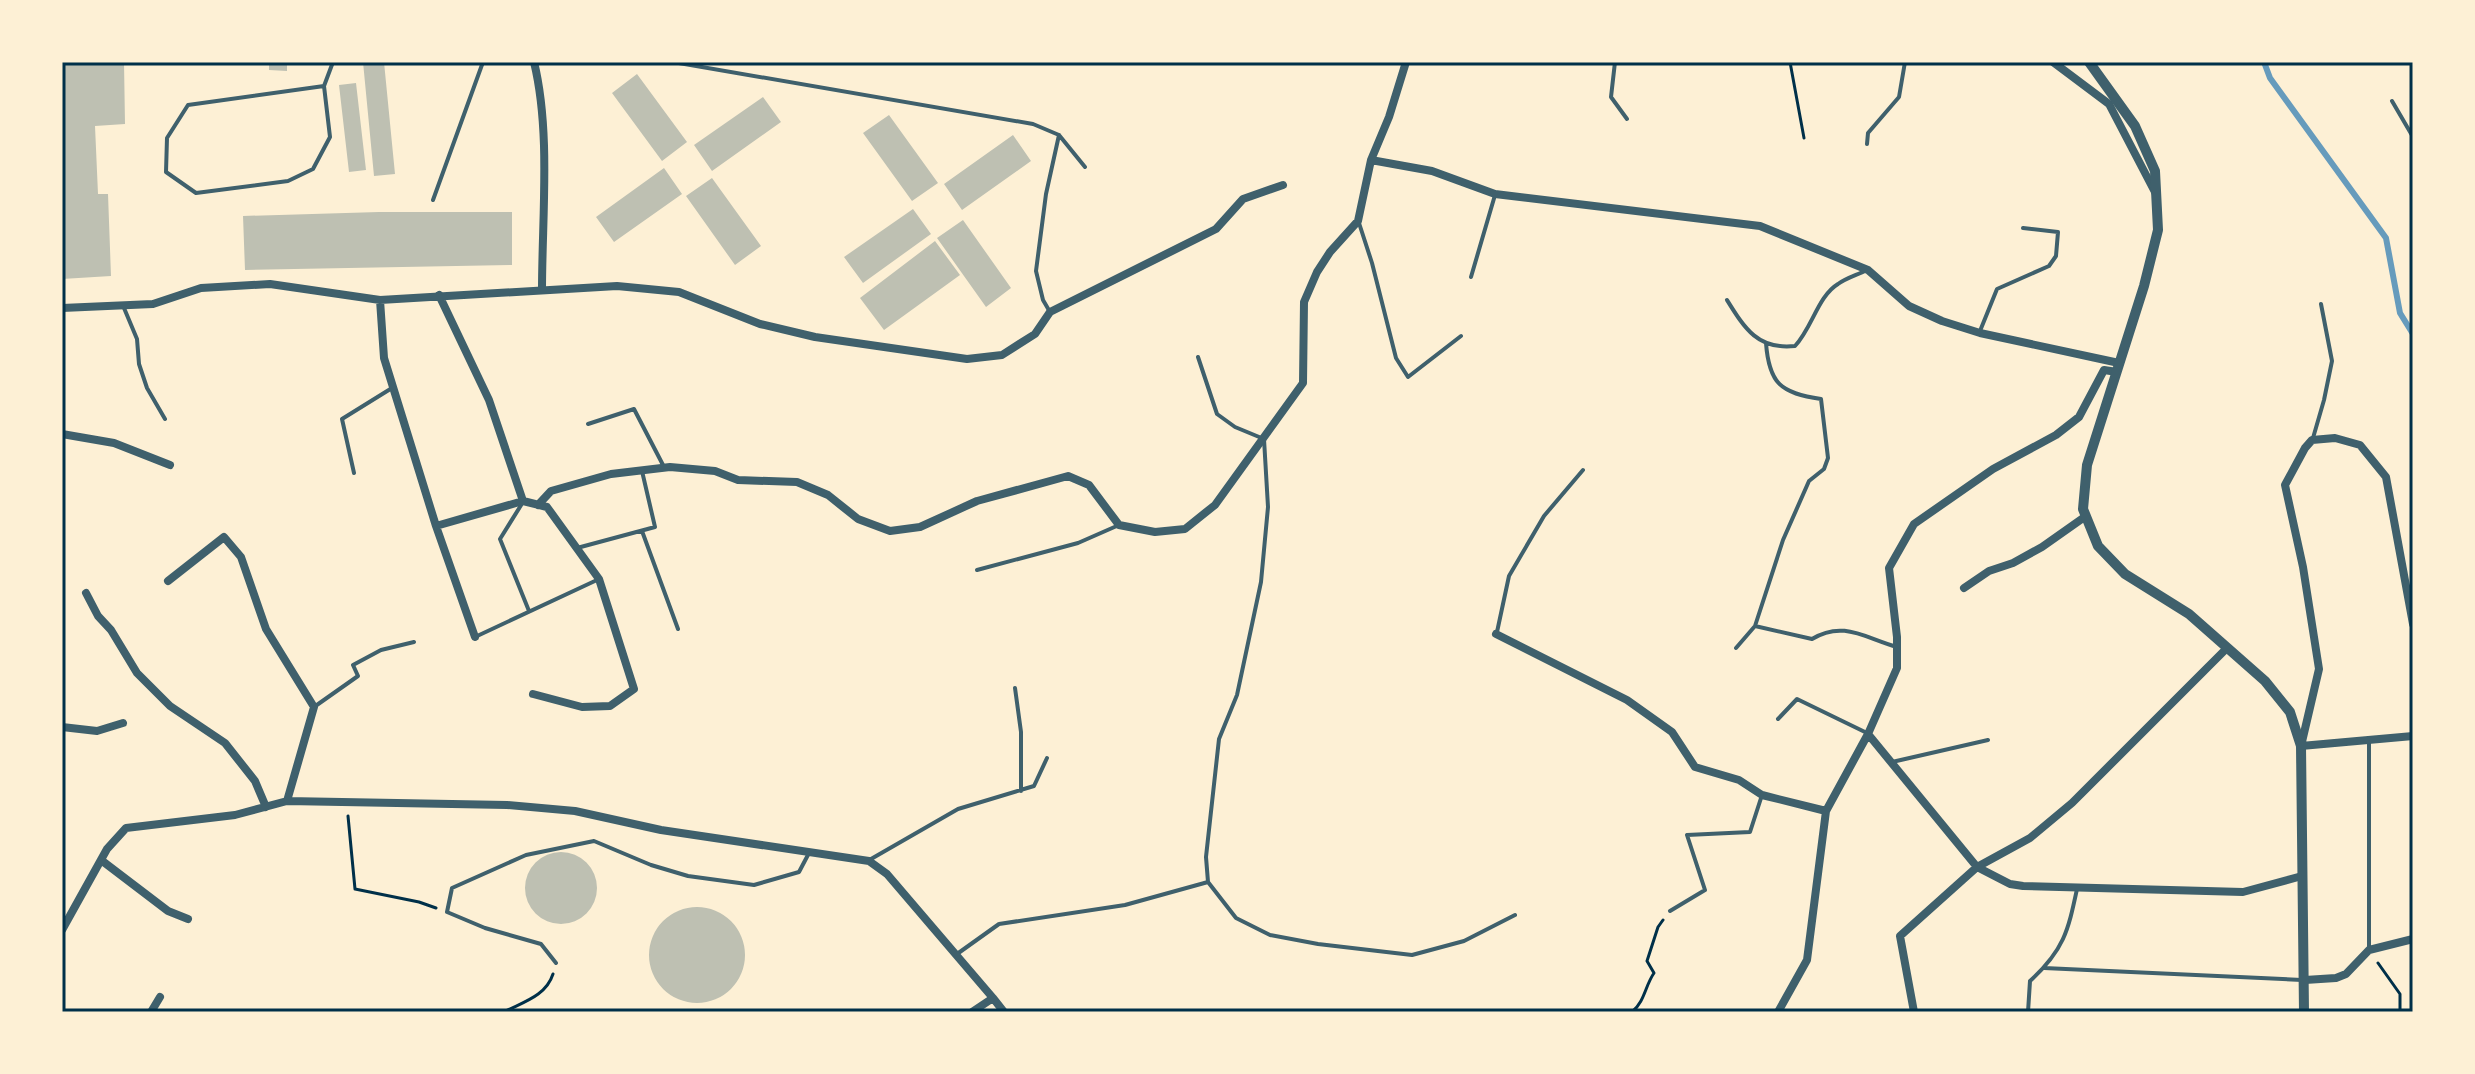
<svg xmlns="http://www.w3.org/2000/svg" width="2475" height="1074" font-family="Georgia,serif">
<style>
.lines{fill:none;stroke-linecap:round;stroke-linejoin:round}
.stream{stroke:#669bbc;stroke-width:6}
.building{fill:#bec0b2}
.path{stroke:#003049;stroke-width:3}
.service{stroke:#3f606c;stroke-width:4}
.minor{stroke:#3f606c;stroke-width:8}
.tertiary{stroke:#3f606c;stroke-width:10}
.neatline{fill:none;stroke:#003049;stroke-width:3}
</style>
<rect width="100%" height="100%" fill="#fdf0d5"/>
<g class="lines">
<!-- stream -->
<path class="stream" d="M 2264,62 L 2270,78 L 2386,238 L 2400,313 L 2413,334"/>
</g>
<!-- building -->
<path class="building" d="M 62,62 L 124,62 L 125,124 L 95,126 L 98,194 L 108,194 L 111,276 L 62,279 Z
M 249,62 L 287,62 L 287,71 L 269,70 L 269,65 L 249,65 Z
M 363,62 L 384,62 L 395,174 L 374,176 Z
M 637,74 L 687,142 L 662,161 L 612,93 Z
M 356,83 L 366,170 L 349,172 L 339,85 Z
M 763,97 L 781,122 L 712,171 L 694,145 Z
M 889,115 L 938,183 L 912,201 L 863,133 Z
M 1013,135 L 1031,161 L 962,210 L 944,184 Z
M 664,168 L 682,194 L 614,242 L 596,217 Z
M 712,178 L 761,246 L 735,265 L 686,196 Z
M 913,209 L 931,234 L 863,283 L 844,257 Z
M 379,212 L 512,212 L 512,265 L 245,270 L 243,216 Z
M 963,220 L 1011,288 L 986,307 L 937,238 Z
M 935,241 L 960,275 L 884,330 L 860,298 Z
M525 888a36 36 0 1 1 72 0a36 36 0 1 1-72 0Z
M649 955a48 48 0 1 1 96 0a48 48 0 1 1-96 0Z"/>
<g class="lines">
<!-- path -->
<path class="path" d="M 1790,62 L 1804,138
M 348,816 L 355,889 L 419,902 L 436,908
M 2378,963 L 2400,994 L 2400,1012
M 504,1012 C 523,1002 546,996 553,974
M 1632,1012 C 1645,1001 1645,986 1654,973 L 1647,961 L 1658,927 L 1663,920"/>
<!-- service -->
<path class="service" d="M 673,62 L 1033,124 L 1059,135 L 1085,167
M 1615,62 L 1611,97 L 1627,119
M 324,86 L 188,105 L 167,138 L 166,172 L 196,193 L 288,181 L 313,169 L 330,137 L 324,86 L 333,62
M 2392,101 L 2413,137
M 1867,144 L 1868,133 L 1899,97 L 1905,62
M 433,200 L 483,62
M 1359,223 L 1372,263 L 1396,358 L 1408,377 L 1461,336
M 1471,277 L 1495,195
M 1727,300 C 1745,329 1758,350 1795,346 C 1812,328 1818,296 1838,284 C 1846,278 1857,275 1867,270
M 124,308 L 137,339 L 139,364 L 147,388 L 165,419
M 1050,312 L 1043,300 L 1036,271 L 1046,194 L 1059,135
M 1980,331 L 1997,289 L 2049,266 L 2056,256 L 2058,232 L 2023,228
M 1198,357 L 1217,414 L 1235,427 L 1264,439 L 1268,507 L 1261,582 L 1237,695 L 1219,739 L 1206,857 L 1208,882 L 1236,918 L 1270,935 L 1318,944 L 1412,955 L 1464,941 L 1515,915
M 588,424 L 634,409 L 663,465
M 2313,438 L 2324,400 L 2332,361 L 2321,304
M 354,473 L 342,419 L 392,388
M 523,502 L 500,539 L 529,611
M 642,531 L 678,629
M 577,548 L 655,527 L 642,471
M 977,570 L 1078,543 L 1119,525
M 1755,626 L 1783,540 L 1809,481 L 1824,469 L 1828,458 L 1821,399 C 1781,393 1769,384 1766,343
M 1497,632 L 1509,576 L 1544,516 L 1583,470
M 475,637 L 597,580
M 1736,648 L 1755,626 L 1812,639 C 1843,620 1865,638 1897,647
M 1015,688 L 1021,732 L 1021,791
M 314,707 L 358,676 L 353,665 L 381,650 L 414,642
M 1778,719 L 1797,699 L 1867,733
M 2369,741 L 2369,950
M 1892,762 L 1988,740
M 871,859 L 958,809 L 1034,786 L 1047,758
M 1670,911 L 1705,890 L 1687,835 L 1750,832 L 1762,795
M 957,954 L 999,924 L 1125,905 L 1208,882
M 556,963 L 541,944 L 485,928 L 447,912 L 452,888 L 526,855 L 594,841 L 651,865 L 688,876 L 754,885 L 799,872 L 809,853
M 2044,968 L 2302,980
M 2028,1012 L 2030,981 C 2064,950 2068,931 2077,889"/>
<!-- minor -->
<path class="minor" d="M 534,62 C 551,132 542,217 542,290
M 2053,62 L 2109,104 L 2156,194
M 1371,160 L 1432,171 L 1495,194 L 1760,226 L 1868,270 L 1909,306 L 1942,321 L 1980,333 L 2119,363
M 439,295 L 489,400 L 523,501 L 547,507 L 599,579 L 634,689 L 610,706 L 582,707 L 533,694
M 380,300 L 384,358 L 436,526 L 523,501
M 62,308 L 153,304 L 201,288 L 270,284 L 380,300 L 617,286 L 679,292 L 760,324 L 815,337 L 967,359 L 1002,355 L 1035,334 L 1050,312 L 1216,229 L 1243,199 L 1283,185
M 62,434 L 114,443 L 170,465
M 538,505 L 551,491 L 611,474 L 670,467 L 715,471 L 738,480 L 797,482 L 828,495 L 858,519 L 890,531 L 920,527 L 977,501 L 1068,476 L 1089,485 L 1119,525 L 1155,532 L 1185,529 L 1215,505 L 1303,383 L 1304,302 L 1317,272 L 1330,252 L 1358,221 L 1371,160 L 1389,117 L 1406,62
M 436,526 L 475,637
M 168,581 L 224,537 L 241,557 L 266,629 L 314,707 L 287,801
M 1964,588 L 1989,571 L 2013,563 L 2042,547 L 2086,516
M 86,593 L 98,616 L 111,630 L 137,673 L 170,706 L 225,743 L 255,781 L 266,807
M 2413,624 L 2386,477 L 2360,445 L 2335,438 L 2312,440 L 2305,448 L 2285,485 L 2303,567 L 2319,669 L 2301,746 L 2413,736
M 1496,634 L 1627,700 L 1672,732 L 1695,767 L 1739,780 L 1762,795 L 1826,811
M 62,727 L 97,731 L 123,723
M 1868,734 L 1897,668 L 1897,637 L 1889,568 L 1914,524 L 1993,469 L 2056,435 L 2079,417 L 2104,370 L 2117,372
M 101,860 L 168,911 L 188,919
M 62,930 L 107,849 L 126,828 L 235,815 L 287,801 L 507,805 L 575,811 L 661,830 L 869,861 L 887,874 L 993,998 L 972,1012
M 2305,980 L 2336,978 L 2346,974 L 2369,950 L 2413,939
M 993,998 L 1004,1012
M 151,1012 L 160,997
M 1778,1012 L 1807,960 L 1826,811 L 1868,734 L 1977,867 L 2030,838 L 2072,803 L 2227,648
M 1914,1012 L 1900,936 L 1977,867 L 2010,884 L 2023,886 L 2243,892 L 2302,876"/>
<!-- tertiary -->
<path class="tertiary" d="M 2089,62 L 2135,126 L 2155,171 L 2158,230 L 2144,286 L 2087,465 L 2083,509 L 2098,546 L 2125,574 L 2189,614 L 2265,681 L 2290,712 L 2301,746 L 2304,1012"/>
</g>
<!-- border -->
<rect width="2475" height="1074" fill="none" stroke="#fdf0d5" stroke-width="128"/>
<rect x="64" y="64" width="2347" height="946" class="neatline"/>
</svg>
